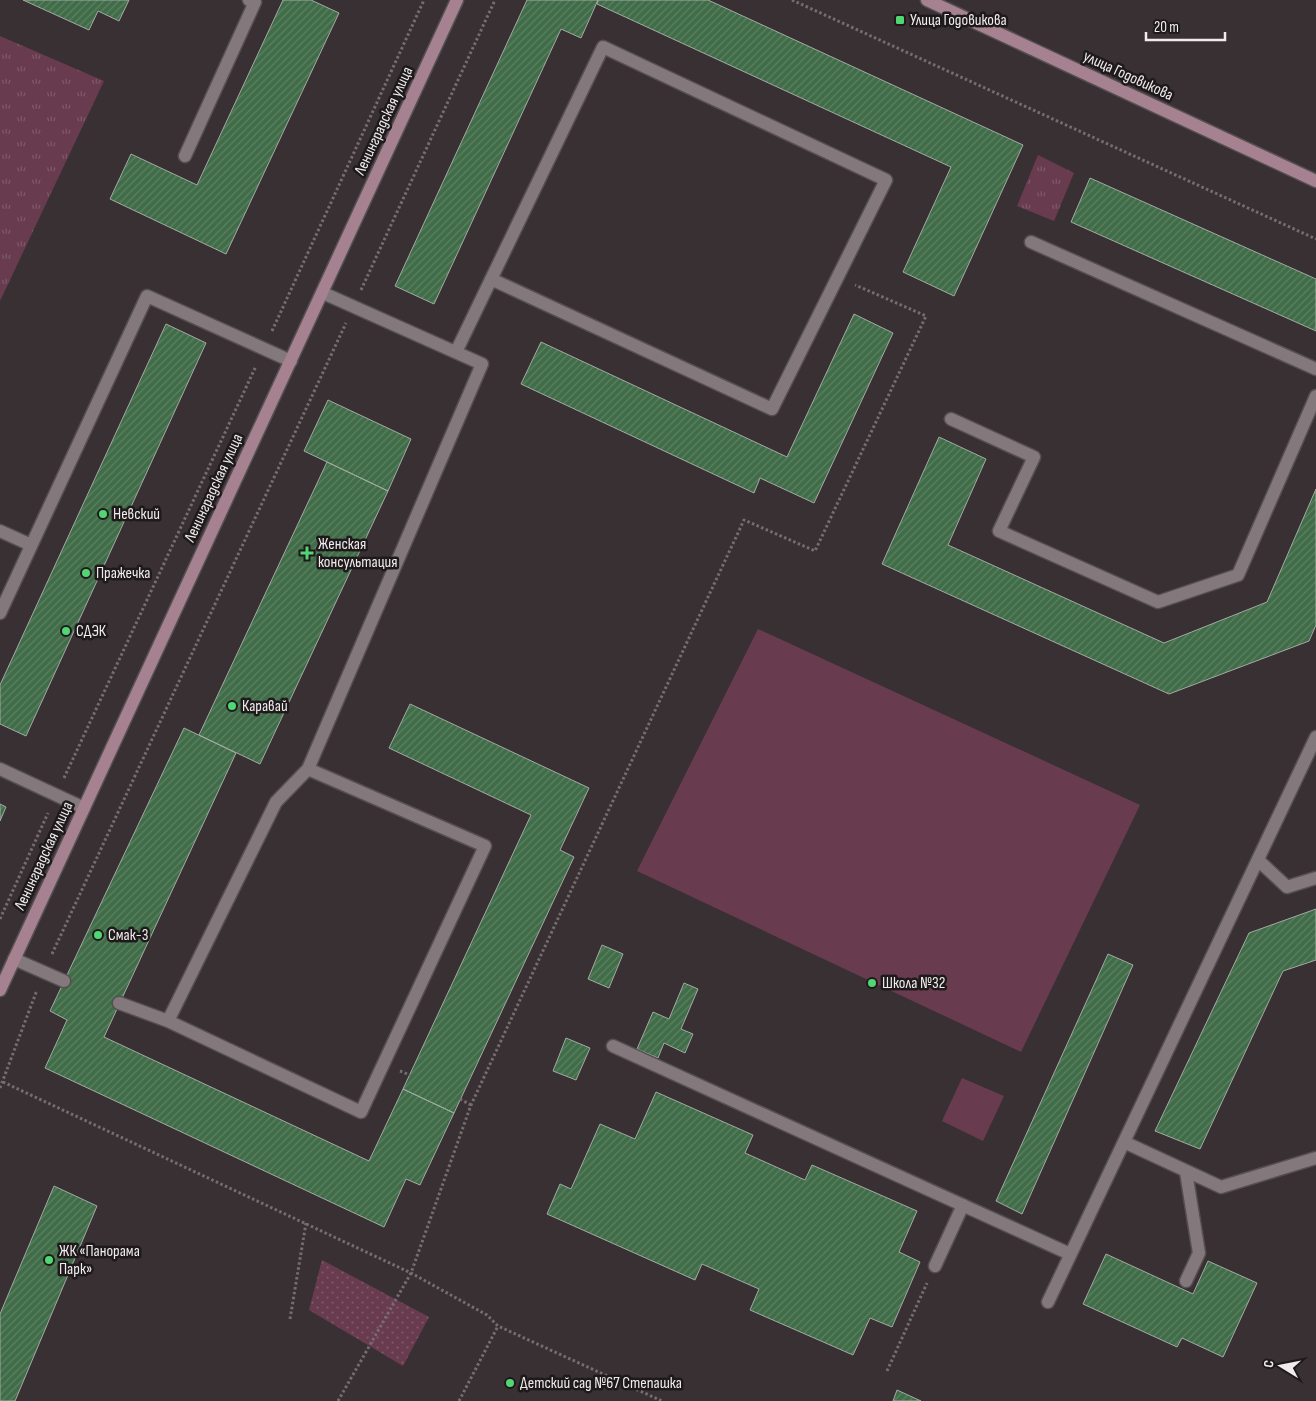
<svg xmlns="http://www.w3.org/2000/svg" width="1316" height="1401" font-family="'Sofia Sans Condensed',sans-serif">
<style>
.grass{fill:url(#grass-tufts)}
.park{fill:url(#park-dots)}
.pitch{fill:#693b4f}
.building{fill:url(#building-hatch);stroke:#a2aba3}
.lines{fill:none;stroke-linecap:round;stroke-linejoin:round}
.lane-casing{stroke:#564f52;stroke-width:15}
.secondary-casing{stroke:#564f52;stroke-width:15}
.path{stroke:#766d71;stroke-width:3;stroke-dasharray:2.5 2.5;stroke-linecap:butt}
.lane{stroke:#83797d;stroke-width:12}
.secondary{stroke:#a68291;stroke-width:12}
.poi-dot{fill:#52d673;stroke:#1e1a1b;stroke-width:2}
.labels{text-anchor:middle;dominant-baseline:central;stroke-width:5;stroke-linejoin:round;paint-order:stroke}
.poi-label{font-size:16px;fill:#f1ebed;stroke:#1e1a1b;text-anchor:start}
.street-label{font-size:16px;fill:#f1ebed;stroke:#1e1a1b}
</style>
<defs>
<pattern id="grass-tufts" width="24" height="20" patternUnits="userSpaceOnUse" patternTransform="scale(1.25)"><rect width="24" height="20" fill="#693b4f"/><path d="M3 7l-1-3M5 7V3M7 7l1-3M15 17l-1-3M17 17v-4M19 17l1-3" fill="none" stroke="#7f5869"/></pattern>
<pattern id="park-dots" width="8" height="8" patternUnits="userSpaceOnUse" patternTransform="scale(1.25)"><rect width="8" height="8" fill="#693b4f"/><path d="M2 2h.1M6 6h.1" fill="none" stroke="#7f5869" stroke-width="1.8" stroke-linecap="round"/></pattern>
<pattern id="building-hatch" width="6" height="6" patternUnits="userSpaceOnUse" patternTransform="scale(1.25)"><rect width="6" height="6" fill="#406c48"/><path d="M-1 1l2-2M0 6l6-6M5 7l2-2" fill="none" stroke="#5c8163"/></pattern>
</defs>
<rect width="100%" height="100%" fill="#393034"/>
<!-- grass -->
<path class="grass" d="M 0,36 L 104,81 L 0,301 Z
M 1038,155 L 1074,173 L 1054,221 L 1017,206 Z"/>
<!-- park -->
<path class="park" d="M 322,1260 L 429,1317 L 403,1366 L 309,1310 Z"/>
<!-- pitch -->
<path class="pitch" d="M 758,629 L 1140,805 L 1021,1052 L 637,871 Z
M 962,1078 L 1004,1096 L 983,1141 L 942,1121 Z"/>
<!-- building -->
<path class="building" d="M 23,0 L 129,0 L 119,21 L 98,11 L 89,30 Z
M 283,0 L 311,0 L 339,13 L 226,254 L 110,199 L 131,154 L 197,185 Z
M 527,0 L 598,0 L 581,38 L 561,29 L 434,304 L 395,286 Z
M 598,0 L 708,0 L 1023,145 L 954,296 L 903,272 L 951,167 L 597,4 Z
M 1090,178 L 1316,279 L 1316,331 L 1071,222 Z
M 854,314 L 893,333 L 814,503 L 760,478 L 754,493 L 521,384 L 541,342 L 787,457 Z
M 166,324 L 206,343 L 26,736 L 0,724 L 0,685 Z
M 328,400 L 411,439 L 388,491 L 304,451 Z
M 939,437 L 986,459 L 948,545 L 1164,643 L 1267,602 L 1316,489 L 1316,625 L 1309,641 L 1169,694 L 882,564 Z
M 327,462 L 388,491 L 260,764 L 199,735 Z
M 410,704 L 589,788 L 560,850 L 574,857 L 454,1113 L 403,1089 L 531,815 L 389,748 Z
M 184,728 L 236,753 L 104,1037 L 369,1161 L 403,1089 L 454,1113 L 420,1185 L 406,1179 L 384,1227 L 45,1068 L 67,1020 L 50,1011 Z
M 0,804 L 6,807 L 0,821 Z
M 1316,909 L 1316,960 L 1283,971 L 1200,1149 L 1155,1131 L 1249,933 Z
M 602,945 L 623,954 L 609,988 L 588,979 Z
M 1108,954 L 1133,965 L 1022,1214 L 996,1201 Z
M 684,983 L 698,989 L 681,1029 L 693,1034 L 685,1053 L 664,1043 L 658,1058 L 637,1049 L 653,1012 L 669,1019 Z
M 566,1038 L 590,1048 L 576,1080 L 553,1071 Z
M 656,1092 L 753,1135 L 745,1153 L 805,1180 L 812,1165 L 917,1211 L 899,1252 L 920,1262 L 892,1327 L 870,1318 L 853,1355 L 750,1310 L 759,1289 L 702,1264 L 695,1280 L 547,1214 L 560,1184 L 571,1189 L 600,1124 L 635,1139 Z
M 54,1186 L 97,1206 L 15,1401 L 0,1401 L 0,1314 Z
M 1106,1254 L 1193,1294 L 1208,1261 L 1257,1283 L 1223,1357 L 1182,1338 L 1177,1347 L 1083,1304 Z
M 897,1390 L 921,1401 L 893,1401 Z"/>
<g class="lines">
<!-- lane casing -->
<g class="lane-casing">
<path id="lane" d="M 185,156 L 255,2 L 249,0
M 1031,242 L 1316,369
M 456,352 L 603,47 L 886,180 L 772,409 L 491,279
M 951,419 L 1034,457 L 999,531 L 1158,602 L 1238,575 L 1316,396
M 0,531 L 31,545
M 0,613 L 147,296 L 291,361
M 0,769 L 84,808
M 1258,860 L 1287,887 L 1316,878
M 14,959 L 64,981
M 119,1003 L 168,1021 L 361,1112 L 485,846 L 308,769 L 482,364 L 323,293
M 168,1021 L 276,802 L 308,769
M 613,1046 L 1070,1254
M 1124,1142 L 1221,1187 L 1316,1158
M 1186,1172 L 1199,1253 L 1186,1281
M 935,1266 L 963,1205
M 1048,1302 L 1316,737"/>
</g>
<!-- secondary casing -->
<g class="secondary-casing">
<path id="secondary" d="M 927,0 L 1316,181
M 0,990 L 457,0"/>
</g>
<!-- path -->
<path class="path" d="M 792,0 L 1316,239
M 361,290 L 495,0
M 272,331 L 424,0
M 64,778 L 256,366
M 0,919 L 48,813
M 52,954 L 346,323
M 400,1071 L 410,1075
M 3,1082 L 411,1273 L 487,1315 L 498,1326 L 662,1401
M 0,1088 L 37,990
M 460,1099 L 471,1105
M 290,1319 L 306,1223
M 887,1371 L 927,1283
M 338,1401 L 411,1273 L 471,1105 L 744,520 L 815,551 L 926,316 L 855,285
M 459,1401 L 498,1326"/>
<!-- lane -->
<use href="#lane" class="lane"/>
<!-- secondary -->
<use href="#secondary" class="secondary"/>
</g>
<!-- markers -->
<g class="poi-dot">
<rect x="895" y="15" width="10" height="10" rx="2.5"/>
<circle cx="103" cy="514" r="5"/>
<path d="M304.5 545.5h5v5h5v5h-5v5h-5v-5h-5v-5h5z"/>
<circle cx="86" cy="573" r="5"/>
<circle cx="66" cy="631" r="5"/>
<circle cx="232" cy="706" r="5"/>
<circle cx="98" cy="935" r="5"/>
<circle cx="872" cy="983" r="5"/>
<circle cx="49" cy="1260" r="5"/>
<circle cx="510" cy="1383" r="5"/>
</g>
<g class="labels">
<!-- poi labels -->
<g class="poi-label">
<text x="910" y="20">Улица Годовикова</text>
<text x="113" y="514">Невский</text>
<text x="318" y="544">Женская<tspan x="318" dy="18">консультация</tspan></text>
<text x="96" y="573">Пражечка</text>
<text x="76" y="631">СДЭК</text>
<text x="242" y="706">Каравай</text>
<text x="108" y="935">Смак-3</text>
<text x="882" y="983">Школа №32</text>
<text x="59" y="1251">ЖК «Панорама<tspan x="59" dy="18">Парк»</tspan></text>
<text x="520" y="1383">Детский сад №67 Степашка</text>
</g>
<!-- street labels -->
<g class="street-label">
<text transform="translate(1128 76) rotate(25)">улица Годовикова</text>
<text transform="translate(384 121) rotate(-65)">Ленинградская улица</text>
<text transform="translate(214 488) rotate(-65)">Ленинградская улица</text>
<text transform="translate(44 856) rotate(-65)">Ленинградская улица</text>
</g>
</g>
<!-- north arrow -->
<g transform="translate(1281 1366) rotate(280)" stroke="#1e1a1b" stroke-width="4" paint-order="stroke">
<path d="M0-4L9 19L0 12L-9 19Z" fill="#f1ebed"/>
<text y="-8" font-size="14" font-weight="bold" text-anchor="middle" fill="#f1ebed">С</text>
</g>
<!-- scale -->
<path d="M1146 32v8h79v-8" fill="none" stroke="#f1ebed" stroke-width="2.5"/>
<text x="1154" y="32" font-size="15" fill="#f1ebed" stroke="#1e1a1b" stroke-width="4" paint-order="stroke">20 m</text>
</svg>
